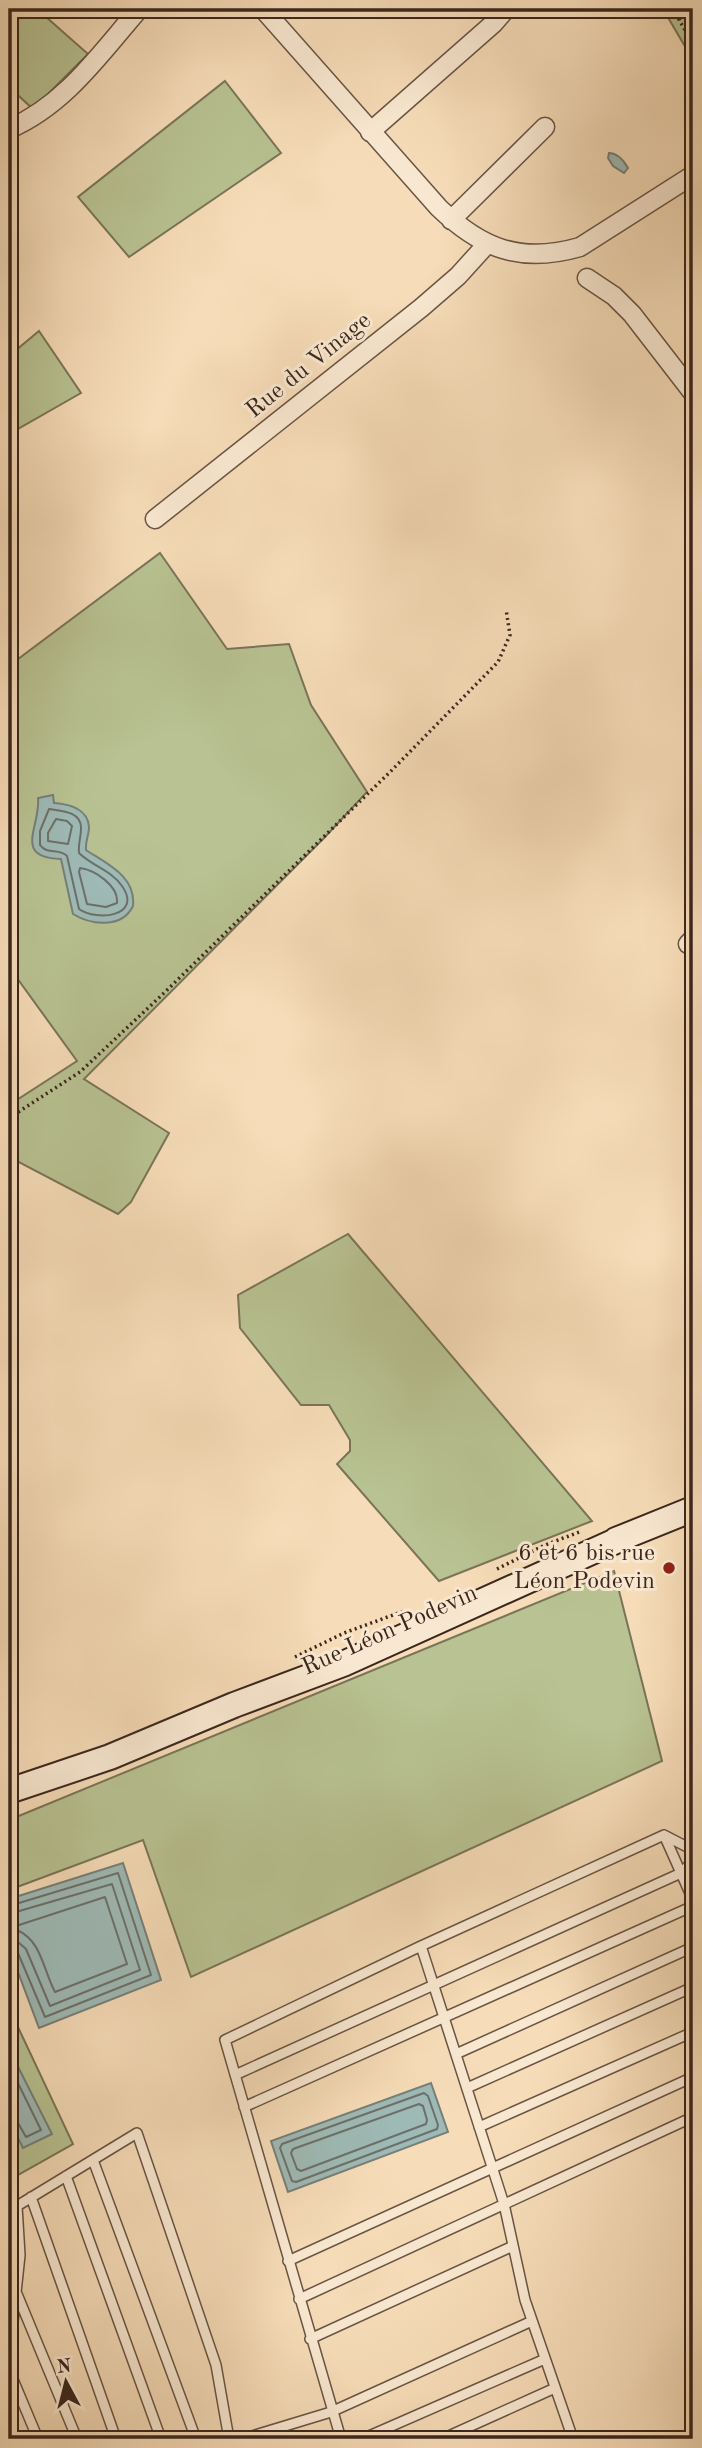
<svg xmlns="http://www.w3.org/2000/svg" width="702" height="2448" font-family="'Old Standard TT',serif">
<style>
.green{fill:#b8c292;stroke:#7a7458;stroke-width:2}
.water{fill:#9ebab6;stroke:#767f79;stroke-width:2}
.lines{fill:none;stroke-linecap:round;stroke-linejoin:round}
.shore{stroke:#6c706a;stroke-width:2}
.service-casing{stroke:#6a5444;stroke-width:12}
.minor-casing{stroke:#6a5444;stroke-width:21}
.secondary-casing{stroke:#3b261e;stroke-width:28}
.path{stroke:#3b261e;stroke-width:3.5;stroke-dasharray:2 3.5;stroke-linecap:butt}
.service{stroke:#f9e8d1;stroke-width:9}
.minor{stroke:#f9e8d1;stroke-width:18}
.secondary{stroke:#f9e8d1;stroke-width:24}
.poi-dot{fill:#8f2418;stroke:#f9e8d1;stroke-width:2.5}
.labels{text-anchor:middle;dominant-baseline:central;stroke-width:6;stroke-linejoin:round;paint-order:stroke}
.street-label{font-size:24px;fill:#3b261e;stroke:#f9e8d1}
.poi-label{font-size:24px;fill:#3b261e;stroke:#f9e8d1;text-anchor:end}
</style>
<rect width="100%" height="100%" fill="#f6dcb8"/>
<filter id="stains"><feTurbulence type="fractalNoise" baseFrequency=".00286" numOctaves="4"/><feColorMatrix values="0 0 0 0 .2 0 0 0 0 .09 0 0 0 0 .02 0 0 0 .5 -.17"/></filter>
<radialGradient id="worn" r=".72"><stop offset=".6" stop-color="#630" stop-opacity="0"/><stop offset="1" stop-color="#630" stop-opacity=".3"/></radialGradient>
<!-- green -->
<path class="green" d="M 9,9 L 37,9 L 88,54 L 33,109 L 9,87 Z
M 663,9 L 693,9 L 693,60 Z
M 225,81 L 281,153 L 129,257 L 78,197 Z
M 39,331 L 81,393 L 9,434 L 9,356 Z
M 160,553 L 227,649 L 289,644 L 311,705 L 367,792 L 325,837 L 84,1079 L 169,1133 L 131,1202 L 118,1214 L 9,1157 L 9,1105 L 77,1061 L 9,967 L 9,654 L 18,659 Z
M 348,1234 L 592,1521 L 439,1581 L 337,1464 L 350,1451 L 350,1440 L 329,1405 L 301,1405 L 240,1328 L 238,1295 Z
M 614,1571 L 662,1761 L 191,1977 L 143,1840 L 9,1890 L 9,1820 Z
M 9,2008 L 73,2144 L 9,2180 Z"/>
<!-- water -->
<path class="water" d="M 609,153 C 617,153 624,161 628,168 L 624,173 L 613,166 L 608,158 Z
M 53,795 L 54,803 C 69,804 88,809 89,827 C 89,835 85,842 86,850 C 107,864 136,876 133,906 C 122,929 91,925 73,914 L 61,859 C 12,858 41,826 38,798 Z
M 123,1863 L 161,1980 L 39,2028 L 9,1948 L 9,1899 Z
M 9,2049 L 52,2134 L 23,2148 L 9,2120 Z
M 431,2083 L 448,2132 L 288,2192 L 271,2141 Z"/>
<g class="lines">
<!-- shore -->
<path class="shore" d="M 49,809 C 61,811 82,811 81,829 C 81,837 78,844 79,853 C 92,866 111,870 122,886 C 143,916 97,922 79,909 L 67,856 C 59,848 47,855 40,845 L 40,831 Z
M 56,819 L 67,821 L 72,826 L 68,844 L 48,841 L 48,833 Z
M 80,868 C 95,870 119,886 117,903 L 106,907 L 87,904 L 79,872 Z
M 105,1897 L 127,1964 L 55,1992 C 43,1970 42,1941 17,1930 L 16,1926 Z
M 9,1906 L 118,1873 L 151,1975 L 45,2017 L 18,1953 L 9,1949
M 9,1914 L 112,1884 L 140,1970 L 50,2006 L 26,1949 L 18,1942 L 9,1940
M 9,2065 L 41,2130 L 26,2137 L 17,2121 L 9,2119
M 424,2093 L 428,2096 L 438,2125 L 437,2129 L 296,2182 L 292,2181 L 280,2148 L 282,2144 Z
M 419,2104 L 423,2106 L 427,2120 L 426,2124 L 301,2171 L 297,2169 L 291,2153 L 293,2149 Z"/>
<!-- service casing -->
<g class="service-casing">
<path id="service" d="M 664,1835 L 693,1850
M 456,2054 L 693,1947
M 235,2075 L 681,1873 L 693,1861
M 467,2088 L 693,1987
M 244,2107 L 693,1906
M 479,2127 L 693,2032
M 93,2160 L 196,2439
M 66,2176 L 161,2439
M 31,2197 L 116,2439
M 288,2261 L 693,2077
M 17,2294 L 77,2439
M 299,2299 L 693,2117
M 310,2339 L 513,2246
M 38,2439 L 12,2377 L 13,2321 L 20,2255 L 17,2206 L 137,2133 L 216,2365 L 229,2439
M 242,2439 L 331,2412 L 532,2321
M 341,2439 L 225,2040 L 421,1946
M 362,2439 L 545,2359
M 442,2439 L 555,2388
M 573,2439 L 525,2300 L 504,2204 L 421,1946 L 664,1835 L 693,1900"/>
</g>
<!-- minor casing -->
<g class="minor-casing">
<path id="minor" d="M 263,9 L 439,208 C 482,249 521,264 580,247 L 693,175
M 9,129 C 65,105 100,54 139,9
M 370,132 L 494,23 L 506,9
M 451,220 L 545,127
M 587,278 L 614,296 L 632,314 L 693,393
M 155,519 L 421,308 L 458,276 L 487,244
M 688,944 L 693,939"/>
</g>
<!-- secondary casing -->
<g class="secondary-casing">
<path id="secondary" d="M 616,1540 L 693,1509
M 9,1791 L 110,1757 L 234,1705 L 343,1664 L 629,1535"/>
</g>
<!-- path -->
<path class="path" d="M 673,9 L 693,44
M 679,19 L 693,12
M 9,1118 L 80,1072 L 164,993 L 391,771 L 498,662 L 510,635 L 506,609
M 497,1569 L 545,1545 L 582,1531
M 295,1657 L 344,1633 L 404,1611"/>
<!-- service -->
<use href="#service" class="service"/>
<!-- minor -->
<use href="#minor" class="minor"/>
<!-- secondary -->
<use href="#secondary" class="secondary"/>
</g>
<!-- markers -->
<circle class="poi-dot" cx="669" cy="1568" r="7"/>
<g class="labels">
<!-- street labels -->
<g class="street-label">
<text transform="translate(309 366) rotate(-39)">Rue du Vinage</text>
<text transform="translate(390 1631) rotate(-24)">Rue Léon Podevin</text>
</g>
<!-- poi labels -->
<g class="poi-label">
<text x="655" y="1554">6 et 6 bis rue<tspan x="655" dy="28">Léon Podevin</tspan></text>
</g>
</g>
<!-- margin -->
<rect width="702" height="2448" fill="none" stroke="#f6dcb8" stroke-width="35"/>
<rect x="10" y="10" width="681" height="2427" fill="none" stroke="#3b261e" stroke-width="3.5"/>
<rect x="18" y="18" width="667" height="2413" fill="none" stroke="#3b261e" stroke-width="2"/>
<!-- north arrow -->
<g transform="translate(66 2382) rotate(353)" stroke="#f9e8d1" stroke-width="5" paint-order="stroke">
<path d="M0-5L12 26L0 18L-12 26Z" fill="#3b261e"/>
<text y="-10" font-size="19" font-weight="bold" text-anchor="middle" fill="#3b261e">N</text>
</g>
<rect width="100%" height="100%" filter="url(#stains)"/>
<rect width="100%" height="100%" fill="url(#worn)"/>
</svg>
